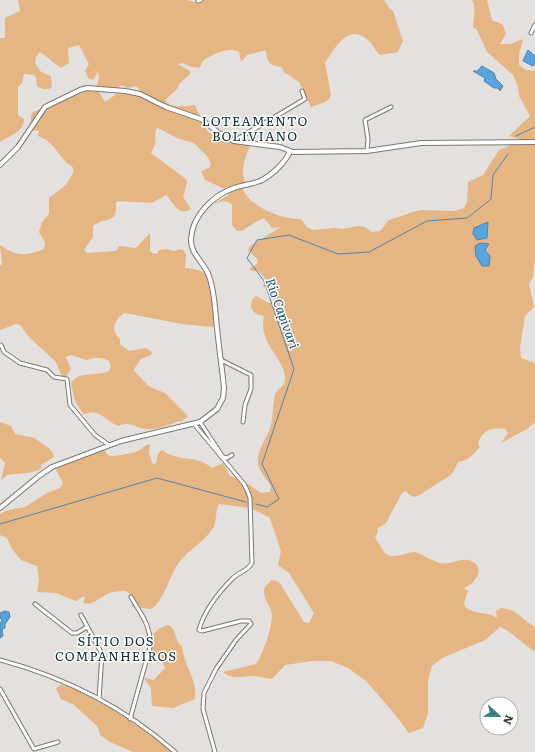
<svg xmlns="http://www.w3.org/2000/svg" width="535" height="752" font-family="Literata,serif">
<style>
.green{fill:#e5b583}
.water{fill:#58a4df;stroke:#4f84ad}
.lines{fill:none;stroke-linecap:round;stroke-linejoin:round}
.stream{stroke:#4f84ad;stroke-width:1}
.minor-casing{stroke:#7a7875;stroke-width:5}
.tertiary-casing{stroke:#7a7875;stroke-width:6}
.minor{stroke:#fff;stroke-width:3}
.tertiary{stroke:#fff;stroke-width:4}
.labels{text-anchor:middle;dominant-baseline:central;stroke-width:3;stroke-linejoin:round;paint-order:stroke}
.neighbourhood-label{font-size:13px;letter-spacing:1px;fill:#0f3235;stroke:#fff}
.water-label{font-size:13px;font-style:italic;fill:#195179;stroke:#fff}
</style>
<rect width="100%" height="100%" fill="#e3e0dd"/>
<!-- green -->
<path class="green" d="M 18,0 L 187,0 L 194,2 L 204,0 L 384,0 L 390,9 L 393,11 L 403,41 L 398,52 L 380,55 C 375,51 373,44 368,40 C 348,22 335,48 325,63 L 331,95 C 328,103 319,104 311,107 L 299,82 L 284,72 L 282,67 C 269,66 267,62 266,50 L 247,55 L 241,62 L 239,52 C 228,46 213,54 204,60 C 201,62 202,65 199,68 L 192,67 L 182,63 L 178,64 L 190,71 L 190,74 L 179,84 L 178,88 L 165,100 C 170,109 186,106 195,105 L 202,122 L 208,132 L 250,146 C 244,161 239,171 247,187 L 244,187 L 243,189 C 250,207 282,220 301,219 L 307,227 L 313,230 L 335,228 L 343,229 L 358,226 L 365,227 L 372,232 L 380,231 L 389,220 L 413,212 L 421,210 L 455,211 L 464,208 L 467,202 L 468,182 L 483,175 L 499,150 L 524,140 L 509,136 L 530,116 L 519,96 L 518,87 L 513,75 L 487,52 L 477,30 L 473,27 C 473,19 477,7 472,0 L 487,0 L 492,20 L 503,25 L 506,34 L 500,44 L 510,44 L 523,39 L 519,55 L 519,65 L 526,70 L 535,71 L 535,258 L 533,277 L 529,284 L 534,307 L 525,316 L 520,347 L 521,358 L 535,363 L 535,422 L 527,429 L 501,443 L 508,433 L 505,429 C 492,426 481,431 478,444 L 480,447 C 473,454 469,461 458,462 L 452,474 L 418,496 L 413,497 L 405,491 L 402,493 L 386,523 L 377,529 L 378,532 L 375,536 C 376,540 378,542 380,545 C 387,563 399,554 414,552 C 423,554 430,560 440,563 C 451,565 460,558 468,560 C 487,565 477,583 464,588 L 468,591 L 464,603 L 465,607 C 475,615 487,611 497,618 L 496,611 L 501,608 C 516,609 523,620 535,627 L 535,652 L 505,629 L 500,627 L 485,640 L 442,658 L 432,666 L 428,681 L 428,713 L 423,728 L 409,733 L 393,712 L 366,681 L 348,668 L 331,661 L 312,661 L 285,665 L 272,679 C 266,678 261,677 255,676 C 243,675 233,681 223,672 L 256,664 L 259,659 C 265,646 271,631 272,617 C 272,603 254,593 272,580 L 277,581 L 281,585 L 304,622 L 309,623 L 314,613 L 289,573 L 278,565 L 281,551 L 270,518 L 251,508 L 219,504 C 215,511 217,521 213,528 C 205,542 187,550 178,564 C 169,577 163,603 151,609 L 132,607 L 131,595 L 126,591 C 120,591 113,591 107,594 C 99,598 93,606 83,603 L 85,598 L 84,596 L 76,601 L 56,593 L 37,592 L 39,580 L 37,566 L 21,560 L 12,549 L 7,538 L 0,535 L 0,514 L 8,510 L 25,507 L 47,493 L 60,488 L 63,483 L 56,470 L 57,468 L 90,451 L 104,450 L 109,456 C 113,457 134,453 138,451 C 142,449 144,446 148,444 L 150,445 L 149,452 L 152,463 L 154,464 L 156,463 L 158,454 L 162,450 C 179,463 196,454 212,468 L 223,463 L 230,476 L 245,482 L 261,493 L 270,492 L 271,486 C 267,479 258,471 258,462 C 257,452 265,440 269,431 C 274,420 272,406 275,395 C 277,389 284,388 285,380 C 287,360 257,343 264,316 L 256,314 L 251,308 L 252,300 L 256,296 L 269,303 L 274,303 L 273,293 L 275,289 L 271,286 L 263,287 L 265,278 L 258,271 L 252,271 L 249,269 L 257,264 L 258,260 L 248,250 L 250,246 L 281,227 L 272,228 L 264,218 L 255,222 L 242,231 L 237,231 L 232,225 L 232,205 C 225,198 221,203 213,204 L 229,195 L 225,189 L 205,180 L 201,171 L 209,168 L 211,165 L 208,157 L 194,143 L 179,139 L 158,128 L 156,129 C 154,141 158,140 151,153 L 186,179 L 187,183 L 183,197 L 191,209 C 177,218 172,199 166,195 L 152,203 L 118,201 L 116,203 C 118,225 105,216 93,226 L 93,237 L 84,250 L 87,253 L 116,251 L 119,246 L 136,248 L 150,233 L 150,251 L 152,253 L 157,254 L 159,250 L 167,249 L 174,251 L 182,249 L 186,254 L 185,268 C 193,269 201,269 206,275 C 212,283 216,318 213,327 L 182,324 L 125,313 C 114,319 110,331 120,339 L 120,344 L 129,351 L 146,348 L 152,352 L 151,355 L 141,359 L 134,369 L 134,371 L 150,387 L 165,393 L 188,416 L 181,422 L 179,421 C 172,424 153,431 145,429 C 134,427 130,421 118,426 C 106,421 98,407 84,415 L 75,401 L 71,383 C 80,370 96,377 109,371 L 111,366 L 109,361 C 102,357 95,357 87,360 L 71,355 L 66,357 L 71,369 L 68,374 L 63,379 L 56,362 L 28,336 L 20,325 L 16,324 L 0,330 L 0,266 L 2,264 L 0,245 C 17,257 26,256 44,249 L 45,243 L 39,232 L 42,222 L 49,214 L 49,198 L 66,185 L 74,171 L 72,166 C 60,161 56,142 38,136 L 39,131 L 31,130 L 31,116 L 33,112 L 87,91 L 99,92 L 105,102 L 118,93 L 139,96 L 141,96 L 142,92 L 136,86 L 127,88 L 122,85 L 114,90 L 97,86 L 99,77 L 98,72 L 93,80 L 88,78 L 85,71 L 89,64 L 79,45 L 68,48 L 69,63 L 61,68 L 40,52 L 36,57 L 35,63 L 41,72 L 51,76 L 52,87 C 47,91 41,89 37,86 L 36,78 L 34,75 L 24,74 L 22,83 L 18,87 L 18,115 L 24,119 C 24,132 9,136 0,142 L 0,38 L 5,38 L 5,18 L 20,11 Z
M 0,422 L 11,426 L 15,434 L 35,438 C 42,445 52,447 54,457 L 41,465 L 42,468 C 30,476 11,472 6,476 C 4,477 3,479 1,480 L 5,463 L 0,458 Z
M 168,625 C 178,629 174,642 182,646 C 183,664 198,680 195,699 L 173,708 L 152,706 L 151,688 L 144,678 L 154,680 L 165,668 L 161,659 L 150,652 L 148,641 L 158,629 Z
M 60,685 C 90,684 150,733 174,752 L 133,752 L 110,742 L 100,735 L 98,727 L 73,704 L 61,699 L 56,689 Z"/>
<!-- water -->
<path class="water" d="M 528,50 L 535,56 L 535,63 L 533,66 L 523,61 Z
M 482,66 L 494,73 L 496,79 L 503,86 L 500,91 L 498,88 L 494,88 L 484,81 L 485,78 L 473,71 L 477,71 Z
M 488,222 L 487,238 L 477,240 L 473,234 L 474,228 Z
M 480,243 L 489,244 L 485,250 L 490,256 L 489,266 L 482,266 L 476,256 L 475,246 Z
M 5,611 L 9,612 L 10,617 L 5,624 L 5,628 L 2,629 L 3,636 L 0,638 L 0,624 L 2,620 L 0,618 L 0,613 Z"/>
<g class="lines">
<!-- stream -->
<path class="stream" d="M 516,136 L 535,127
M 256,504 L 267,507 L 279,499 L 262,464 L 294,369 L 264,281 L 247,258 L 257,240 L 289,235 L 338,254 L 369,252 L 427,221 L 467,218 L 491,199 L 493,175 L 508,154
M 0,524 L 157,478 L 246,502"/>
<!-- minor casing -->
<g class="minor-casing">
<path id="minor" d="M 198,1 L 201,0
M 531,33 L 535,25
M 234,141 L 305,99 L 302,91
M 367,151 L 368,139 L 365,120 L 391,107
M 1,345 L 4,352 L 20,363 L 47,370 L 54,377 L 67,379 L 70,405 L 95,435 L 109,445
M 221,360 L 251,375 L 251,389 L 245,405 L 243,422
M 200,422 L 223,457 L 227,458 L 232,455
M 194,424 L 244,484 L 248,492 L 250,498 L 252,563 C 248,571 239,572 233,578 C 219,592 204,611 199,630 L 202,631 L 241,621 L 249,621 L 251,624 L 236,640 L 216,669 L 204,693 L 203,709 L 215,752
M 35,604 L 72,633 L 77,633 L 87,627
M 81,615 L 102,654 L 99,699
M 0,660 C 64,677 125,708 175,752
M 0,689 L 34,749 L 58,742
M 130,719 L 150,647 C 152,627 141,614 131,597"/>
</g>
<!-- tertiary casing -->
<g class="tertiary-casing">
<path id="tertiary" d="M 0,165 L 18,147 L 45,107 L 80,90 L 87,88 L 125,91 L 140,94 L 166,107 L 201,119 L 219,133 L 234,141 L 280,147 L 293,152 L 367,151 L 421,143 L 535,142
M 0,508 L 39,476 L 52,467 L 121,441 L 200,422 L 217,409 L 223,398 L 224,388 C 222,368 219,348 217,328 C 215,311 215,292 209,276 C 205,263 190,254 191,239 C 192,216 213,195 234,188 C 243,185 252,184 260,181 C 271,176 286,162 290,151"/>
</g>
<!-- minor -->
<use href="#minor" class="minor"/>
<!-- tertiary -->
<use href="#tertiary" class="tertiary"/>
</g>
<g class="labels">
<!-- neighbourhood labels -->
<g class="neighbourhood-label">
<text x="255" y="120">LOTEAMENTO<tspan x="255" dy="15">BOLIVIANO</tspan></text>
<text x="116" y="640">SÍTIO DOS<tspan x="116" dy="15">COMPANHEIROS</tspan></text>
</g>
<!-- water labels -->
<g class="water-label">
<text transform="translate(283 313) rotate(70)">Rio Capivari</text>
</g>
</g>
<!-- north arrow -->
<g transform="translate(499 716) rotate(112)"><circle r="19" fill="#ffffff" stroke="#b0afaf"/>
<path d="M0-3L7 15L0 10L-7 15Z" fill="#388186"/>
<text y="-6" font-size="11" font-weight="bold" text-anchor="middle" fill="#393837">N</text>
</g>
</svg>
